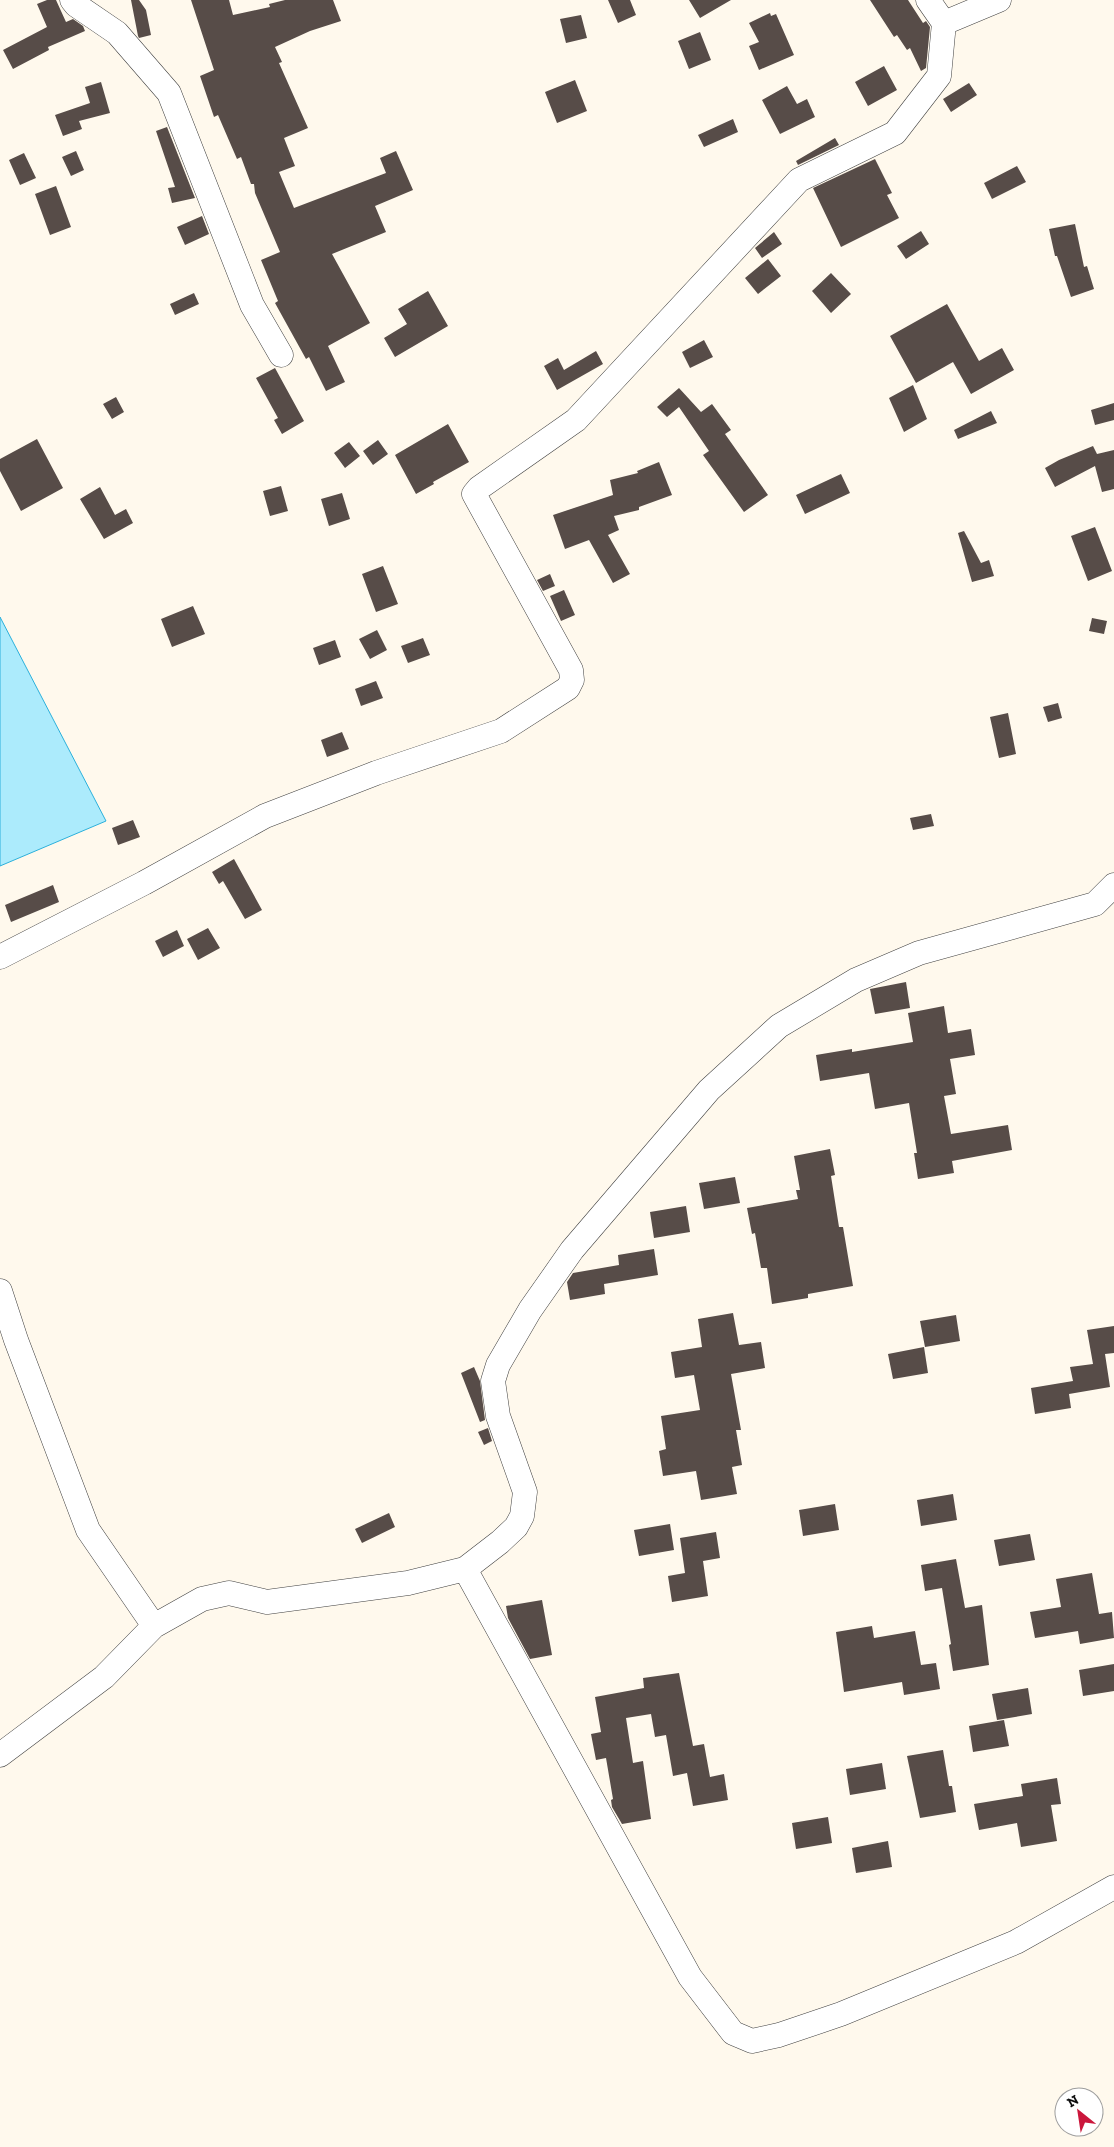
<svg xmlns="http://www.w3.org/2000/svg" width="1114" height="2147" font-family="'Zilla Slab',serif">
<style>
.water{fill:#acebfc;stroke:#2bb0db}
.building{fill:#574c48}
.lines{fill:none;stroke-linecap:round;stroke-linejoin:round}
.minor-casing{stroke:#404040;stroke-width:25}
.minor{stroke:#fff;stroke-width:24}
</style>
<rect width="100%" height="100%" fill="#fff9ed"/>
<!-- water -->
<path class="water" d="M 0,617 L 106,821 L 0,866 Z"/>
<!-- building -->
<path class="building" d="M 47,0 L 56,0 L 66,22 L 73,19 L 83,26 L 85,31 L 48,47 L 49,50 L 13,69 L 3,50 L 47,27 L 37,4 Z
M 131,0 L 139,0 L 146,10 L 151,35 L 139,38 L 138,36 Z
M 191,0 L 229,0 L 233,15 L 270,7 L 269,4 L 285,0 L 333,0 L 341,21 L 310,31 L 275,47 L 282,62 L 279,63 L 308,128 L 284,138 L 295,166 L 279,172 L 294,208 L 386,173 L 380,158 L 396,151 L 413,190 L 375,206 L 386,232 L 332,254 L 370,323 L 328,346 L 345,382 L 326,391 L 309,357 L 306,359 L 275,303 L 278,301 L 261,260 L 280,252 L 255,193 L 254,184 L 251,184 L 241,157 L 237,159 L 218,115 L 214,117 L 200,76 L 214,70 Z
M 608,0 L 630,0 L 636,15 L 618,23 Z
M 689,0 L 731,0 L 700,18 Z
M 870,0 L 908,0 L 923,23 L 926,21 L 930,27 L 926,68 L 921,71 L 910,48 L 907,50 L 897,35 L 894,37 Z
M 770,13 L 771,16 L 776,14 L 794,55 L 759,70 L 749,46 L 759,42 L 749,23 Z
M 581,15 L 587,38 L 566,43 L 560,19 Z
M 700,32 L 711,60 L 689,69 L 678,41 Z
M 884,66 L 897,90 L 868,106 L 855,82 Z
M 575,80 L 587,111 L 557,123 L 545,92 Z
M 101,82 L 110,113 L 79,121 L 82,129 L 63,136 L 55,115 L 90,103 L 85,87 Z
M 969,83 L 977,95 L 951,112 L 943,99 Z
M 787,86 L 797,104 L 807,99 L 815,117 L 780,134 L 762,100 Z
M 733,119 L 738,132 L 704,147 L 698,135 Z
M 167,127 L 195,198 L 172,203 L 168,188 L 175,187 L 156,131 Z
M 835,138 L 839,145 L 798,165 L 796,161 Z
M 76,151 L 84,170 L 71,176 L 62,157 Z
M 24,153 L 36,178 L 20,185 L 9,160 Z
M 875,159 L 892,193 L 887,195 L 899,218 L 841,247 L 813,188 Z
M 1017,166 L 1026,182 L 992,199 L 984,183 Z
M 56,186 L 71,227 L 50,235 L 35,194 Z
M 202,216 L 209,234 L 185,245 L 177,227 Z
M 1075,224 L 1084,267 L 1087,266 L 1094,289 L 1071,297 L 1057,256 L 1055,256 L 1049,229 Z
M 921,231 L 929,244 L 906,259 L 897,246 Z
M 774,232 L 782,244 L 762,258 L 755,248 Z
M 768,259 L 781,276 L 758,294 L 745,278 Z
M 831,273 L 851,294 L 831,313 L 812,291 Z
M 428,291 L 448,326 L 395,357 L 384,338 L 407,324 L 398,309 Z
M 194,293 L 199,304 L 175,315 L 170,304 Z
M 947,304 L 979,361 L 1002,348 L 1014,370 L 971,394 L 953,362 L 916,383 L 890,336 Z
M 704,340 L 713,357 L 690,368 L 682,352 Z
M 596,351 L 603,364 L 557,390 L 544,366 L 558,358 L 564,370 Z
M 275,368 L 304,421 L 282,434 L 274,420 L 278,418 L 256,378 Z
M 913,385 L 927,419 L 904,432 L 889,398 Z
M 679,388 L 701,412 L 712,404 L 731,430 L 725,434 L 768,495 L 744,512 L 703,455 L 709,451 L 679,407 L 667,417 L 657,407 Z
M 116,397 L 124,412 L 112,419 L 103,404 Z
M 1114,403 L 1114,420 L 1095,425 L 1091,410 Z
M 991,411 L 997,423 L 958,439 L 954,430 Z
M 448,424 L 469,462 L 433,482 L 434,484 L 416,494 L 395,455 Z
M 37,439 L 63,488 L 21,511 L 0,471 L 0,459 Z
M 378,440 L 388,454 L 373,465 L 363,451 Z
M 349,442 L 360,456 L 345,468 L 334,453 Z
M 1093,446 L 1097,454 L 1114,450 L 1114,489 L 1102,492 L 1095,466 L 1055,487 L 1045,468 L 1059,460 Z
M 659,462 L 672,495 L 639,507 L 639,510 L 614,516 L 619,530 L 608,535 L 630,574 L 613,583 L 589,540 L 565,549 L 553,515 L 613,495 L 610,480 L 638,473 L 637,471 Z
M 841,474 L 850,493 L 805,514 L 796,495 Z
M 281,486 L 288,511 L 270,516 L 263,491 Z
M 100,487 L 115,515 L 126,509 L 133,523 L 104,539 L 80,499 Z
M 342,493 L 350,519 L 329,526 L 321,499 Z
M 1095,527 L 1112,571 L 1088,581 L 1071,536 Z
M 964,531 L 981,563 L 989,560 L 994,576 L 972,582 L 958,533 Z
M 383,566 L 398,604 L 376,612 L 362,574 Z
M 550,574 L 555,586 L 543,591 L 537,580 Z
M 564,590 L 575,615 L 561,621 L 550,596 Z
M 193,606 L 205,634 L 172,647 L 161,619 Z
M 1092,618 L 1107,621 L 1104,634 L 1089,631 Z
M 377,630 L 387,650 L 370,659 L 359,639 Z
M 423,638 L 430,655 L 408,663 L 401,646 Z
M 335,640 L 341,657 L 319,665 L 313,648 Z
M 376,681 L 383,698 L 361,706 L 355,689 Z
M 1058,703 L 1062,718 L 1048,722 L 1043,707 Z
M 1008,713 L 1016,754 L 999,758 L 990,717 Z
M 342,732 L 349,749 L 327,757 L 321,740 Z
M 931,814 L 934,826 L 913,830 L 910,818 Z
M 133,820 L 140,837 L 118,845 L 112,828 Z
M 234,859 L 262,910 L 245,919 L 223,881 L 219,884 L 212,872 Z
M 53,885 L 59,902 L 11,922 L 5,905 Z
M 208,928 L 220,948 L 198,960 L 187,939 Z
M 177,930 L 184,946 L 163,957 L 155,941 Z
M 906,982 L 910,1008 L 875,1014 L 870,989 Z
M 944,1006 L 948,1033 L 971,1029 L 975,1055 L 950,1059 L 956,1094 L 944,1096 L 951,1134 L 1008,1125 L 1012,1150 L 952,1161 L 954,1173 L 918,1179 L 914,1153 L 917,1153 L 909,1103 L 875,1109 L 869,1073 L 820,1081 L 816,1055 L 852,1049 L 852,1052 L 913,1042 L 908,1013 Z
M 830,1149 L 835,1175 L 831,1176 L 839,1227 L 843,1227 L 853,1286 L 808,1294 L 808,1298 L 772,1304 L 767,1268 L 761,1268 L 755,1233 L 752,1234 L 747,1208 L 798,1199 L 796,1190 L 800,1190 L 794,1156 Z
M 735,1177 L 740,1203 L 704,1209 L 699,1183 Z
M 686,1206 L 690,1232 L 654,1238 L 650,1212 Z
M 654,1249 L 658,1275 L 604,1284 L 605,1294 L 570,1300 L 567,1282 L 573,1273 L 619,1265 L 618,1255 Z
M 733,1313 L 739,1345 L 761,1342 L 765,1368 L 731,1374 L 741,1430 L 736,1430 L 742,1465 L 732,1467 L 737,1494 L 701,1500 L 696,1471 L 663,1476 L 659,1451 L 666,1449 L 661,1416 L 700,1410 L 694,1375 L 675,1378 L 671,1352 L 702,1347 L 698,1319 Z
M 956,1315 L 960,1341 L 925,1347 L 920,1321 Z
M 1114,1326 L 1114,1353 L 1105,1354 L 1110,1387 L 1069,1394 L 1071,1408 L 1035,1414 L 1031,1388 L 1073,1381 L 1070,1367 L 1093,1364 L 1087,1330 Z
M 924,1347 L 928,1373 L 893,1379 L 888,1354 Z
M 474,1367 L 480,1381 L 485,1420 L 480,1422 L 461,1373 Z
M 488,1428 L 492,1441 L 484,1445 L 478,1432 Z
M 953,1494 L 957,1520 L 921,1526 L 917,1500 Z
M 835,1504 L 839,1530 L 803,1536 L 799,1510 Z
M 389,1513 L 395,1527 L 362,1543 L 355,1529 Z
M 670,1524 L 674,1550 L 639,1556 L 634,1530 Z
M 716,1532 L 720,1558 L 703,1561 L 708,1596 L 672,1602 L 668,1576 L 685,1573 L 680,1538 Z
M 1030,1534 L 1035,1560 L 999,1566 L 994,1540 Z
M 956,1559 L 965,1608 L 982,1605 L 989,1665 L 953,1671 L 949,1645 L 951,1644 L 942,1588 L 925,1591 L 921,1565 Z
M 1092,1573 L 1099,1614 L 1112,1612 L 1114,1638 L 1080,1644 L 1078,1631 L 1035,1638 L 1030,1612 L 1061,1607 L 1056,1579 Z
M 542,1600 L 552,1655 L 530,1659 L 508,1618 L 506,1606 Z
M 872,1626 L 874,1638 L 915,1631 L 921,1665 L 936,1663 L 940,1689 L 904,1695 L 902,1682 L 844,1692 L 836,1632 Z
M 1114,1664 L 1114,1691 L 1083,1696 L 1079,1670 Z
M 679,1673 L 693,1746 L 704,1744 L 710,1777 L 724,1774 L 728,1800 L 693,1806 L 687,1773 L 673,1776 L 666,1735 L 655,1737 L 651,1714 L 626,1718 L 633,1763 L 643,1761 L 651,1819 L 622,1824 L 612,1807 L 611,1800 L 613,1799 L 606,1758 L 596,1760 L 591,1734 L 601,1732 L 595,1697 L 644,1688 L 643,1678 Z
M 1028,1688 L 1032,1714 L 997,1720 L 992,1694 Z
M 1004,1720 L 1009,1746 L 973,1752 L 969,1726 Z
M 943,1750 L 949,1786 L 952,1786 L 956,1812 L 920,1818 L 907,1756 Z
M 882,1763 L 886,1789 L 850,1795 L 846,1769 Z
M 1057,1778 L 1061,1804 L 1051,1805 L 1057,1841 L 1021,1847 L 1017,1823 L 979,1830 L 974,1804 L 1023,1796 L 1021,1784 Z
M 828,1817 L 832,1843 L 796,1849 L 792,1823 Z
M 888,1841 L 892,1867 L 856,1873 L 852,1848 Z"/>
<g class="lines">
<!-- minor casing -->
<g class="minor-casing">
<path id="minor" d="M 72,0 L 76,5 L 117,33 L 169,93 L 252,305 L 281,355
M 944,23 L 999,0
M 0,957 L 144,883 L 265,816 L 376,773 L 501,731 L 568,688 L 572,680 L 571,670 L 474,494 L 479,488 L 576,420 L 799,180 L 895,133 L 939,76 L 944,23 L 928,0
M 0,1291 L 16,1340 L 88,1530 L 154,1626
M 465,1569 L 690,1977 L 733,2033 L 752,2041 L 779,2035 L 841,2014 L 1016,1942 L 1114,1887
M 0,1755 L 104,1677 L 154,1626 L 202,1599 L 229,1593 L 267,1602 L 408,1583 L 465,1569 L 500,1542 L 516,1527 L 522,1516 L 525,1492 L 498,1416 L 493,1381 L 498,1365 L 530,1310 L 572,1250 L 709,1090 L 779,1026 L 856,980 L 919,953 L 1095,904 L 1114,885"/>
</g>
<!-- minor -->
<use href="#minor" class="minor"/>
</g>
<!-- north arrow -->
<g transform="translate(1079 2112) rotate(330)"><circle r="24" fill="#ffffff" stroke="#9e9e9e"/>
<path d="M0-4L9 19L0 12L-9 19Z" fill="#cb173c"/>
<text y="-8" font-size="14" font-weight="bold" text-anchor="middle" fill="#0d0d0d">N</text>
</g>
</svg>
